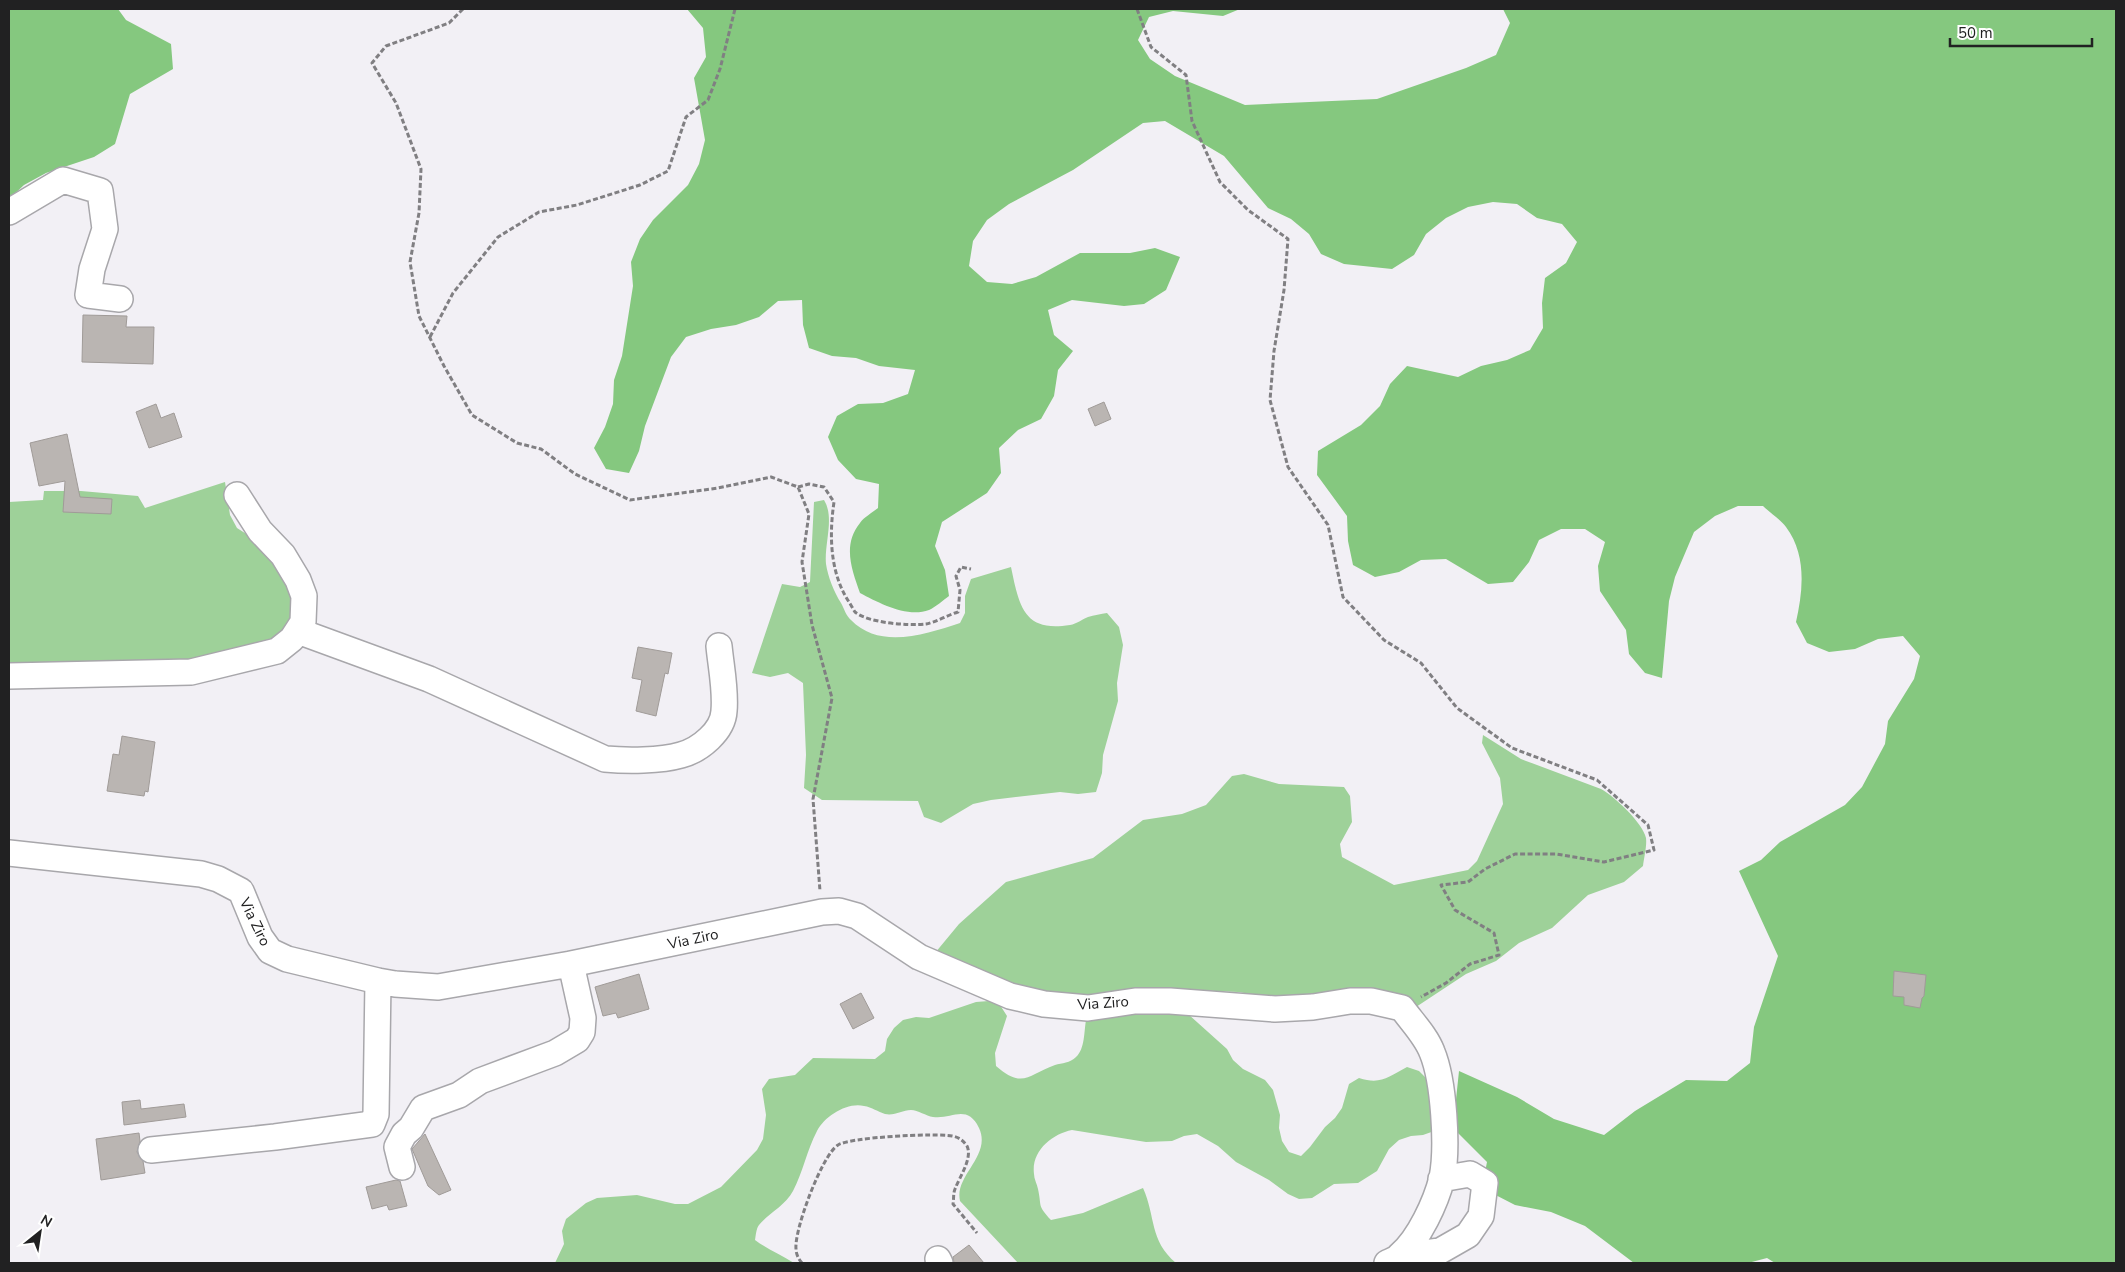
<svg xmlns="http://www.w3.org/2000/svg" width="2125" height="1272" font-family="'Nunito Sans',sans-serif">
<style>
.green{fill:#9ed199}
.forest{fill:#85c87f}
.building{fill:#bab5b2;stroke:#a09b98}
.lines{fill:none;stroke-linecap:round;stroke-linejoin:round}
.minor-casing{stroke:#a8a7ab;stroke-width:28}
.path{stroke:#807f82;stroke-width:3;stroke-dasharray:5 2.5;stroke-linecap:butt}
.minor{stroke:#fff;stroke-width:25}
.labels{text-anchor:middle;dominant-baseline:central;stroke-width:4;stroke-linejoin:round;paint-order:stroke}
.street-label{font-size:15px;fill:#212122;stroke:#fff}
</style>
<rect width="100%" height="100%" fill="#f2f0f5"/>
<!-- green -->
<path class="green" d="M 225,482 L 230,515 L 237,528 L 277,554 L 297,612 L 273,646 L 193,666 L 9,669 L 9,502 L 43,500 L 44,491 L 81,491 L 138,496 L 145,508 Z
M 824,500 C 835,518 824,543 826,564 C 828,577 834,592 841,603 C 844,608 846,616 851,620 C 880,650 926,634 960,623 L 965,613 L 965,596 L 971,579 L 1011,567 C 1019,605 1023,633 1070,625 C 1077,624 1082,619 1088,617 C 1094,615 1101,614 1107,613 L 1119,627 L 1123,645 L 1117,683 L 1118,701 L 1103,755 L 1102,773 L 1096,792 L 1078,794 L 1060,792 L 991,800 L 973,804 L 941,823 L 924,817 L 918,801 L 822,800 L 804,788 L 806,755 L 803,683 L 788,673 L 770,677 L 752,673 L 782,584 L 800,587 L 810,582 L 814,502 Z
M 1483,735 L 1521,759 L 1601,789 C 1614,796 1643,823 1646,838 C 1647,846 1644,858 1643,866 L 1624,882 L 1588,895 L 1552,928 L 1519,943 L 1496,961 L 1466,974 L 1416,1007 L 1281,999 L 1238,992 L 1169,989 L 1107,996 L 1054,993 L 1013,988 L 935,953 L 959,924 L 1006,882 L 1093,858 L 1143,820 L 1182,814 L 1206,805 L 1232,776 L 1244,774 L 1279,784 L 1344,787 L 1350,796 L 1352,822 L 1340,844 L 1342,857 L 1394,885 L 1468,870 L 1477,861 L 1503,804 L 1500,778 L 1482,743 Z
M 989,1001 L 1000,1005 L 1007,1016 L 995,1053 L 996,1066 C 1023,1090 1029,1074 1055,1065 C 1062,1063 1070,1063 1076,1057 C 1085,1049 1084,1031 1086,1020 L 1123,1012 L 1175,1011 L 1188,1014 L 1227,1049 L 1233,1060 L 1243,1069 L 1265,1080 L 1273,1090 L 1280,1115 L 1279,1128 L 1282,1141 L 1289,1152 L 1301,1156 L 1310,1147 L 1325,1127 L 1335,1118 L 1342,1108 L 1349,1084 L 1359,1078 C 1381,1085 1388,1077 1407,1067 L 1419,1071 L 1428,1080 L 1437,1130 L 1423,1135 L 1411,1136 L 1399,1140 L 1389,1149 L 1377,1171 L 1358,1183 L 1334,1184 L 1312,1198 L 1299,1199 L 1288,1194 L 1269,1180 L 1236,1162 L 1218,1146 L 1197,1134 L 1184,1136 L 1172,1141 L 1146,1142 L 1072,1130 C 1052,1134 1031,1151 1034,1174 C 1034,1179 1037,1184 1038,1189 C 1042,1207 1037,1205 1051,1220 L 1083,1213 L 1143,1188 C 1156,1217 1149,1240 1176,1263 L 1018,1263 L 960,1201 C 954,1175 992,1156 979,1128 C 967,1103 951,1120 933,1117 C 926,1116 918,1110 911,1110 C 902,1110 895,1116 885,1114 C 878,1112 872,1107 864,1106 C 847,1102 825,1116 817,1131 C 807,1150 803,1172 793,1191 C 785,1206 770,1212 759,1225 C 756,1229 756,1235 755,1240 C 767,1249 781,1255 794,1263 L 555,1263 L 564,1244 L 562,1231 L 566,1219 L 586,1203 L 597,1198 L 637,1195 L 675,1204 L 688,1204 L 721,1187 L 757,1150 L 763,1139 L 766,1115 L 762,1089 L 769,1079 L 795,1075 L 813,1058 L 875,1059 L 885,1051 L 887,1039 L 894,1028 L 903,1020 L 916,1017 L 929,1018 L 976,1002 Z"/>
<!-- forest -->
<path class="forest" d="M 9,9 L 118,9 L 126,20 L 171,44 L 173,69 L 130,94 L 115,144 L 94,157 L 46,173 L 24,185 L 9,199 Z
M 687,9 L 1240,9 L 1223,16 L 1173,11 L 1149,17 L 1138,40 L 1150,59 L 1175,76 L 1245,105 L 1377,99 L 1466,68 L 1496,55 L 1510,23 L 1503,9 L 2116,9 L 2116,1263 L 1775,1263 L 1767,1258 L 1748,1263 L 1634,1263 L 1585,1226 L 1551,1212 L 1515,1205 L 1482,1188 L 1487,1162 L 1453,1128 L 1459,1071 L 1517,1097 L 1554,1119 L 1604,1135 L 1635,1111 L 1686,1080 L 1727,1081 L 1750,1063 L 1754,1027 L 1778,956 L 1739,871 L 1761,860 L 1780,842 L 1845,805 L 1862,787 L 1885,744 L 1888,721 L 1914,679 L 1920,656 L 1903,636 L 1878,639 L 1855,649 L 1829,652 L 1807,643 L 1796,622 C 1803,591 1807,555 1786,527 C 1780,519 1770,513 1763,506 L 1738,506 L 1715,516 L 1694,532 L 1675,577 L 1669,601 L 1662,678 L 1645,673 L 1629,654 L 1626,630 L 1600,591 L 1598,566 L 1605,542 L 1585,529 L 1561,529 L 1539,540 L 1529,562 L 1513,582 L 1488,584 L 1446,559 L 1421,560 L 1399,572 L 1375,577 L 1353,565 L 1348,541 L 1347,516 L 1317,475 L 1318,451 L 1361,425 L 1380,406 L 1390,384 L 1407,366 L 1458,377 L 1481,366 L 1507,360 L 1530,350 L 1543,328 L 1542,303 L 1545,278 L 1566,263 L 1577,242 L 1562,224 L 1537,218 L 1517,204 L 1493,202 L 1468,207 L 1446,218 L 1426,234 L 1414,255 L 1392,269 L 1344,264 L 1321,254 L 1309,234 L 1291,219 L 1268,208 L 1224,156 L 1165,121 L 1143,123 L 1073,170 L 1009,204 L 987,220 L 973,241 L 969,266 L 987,282 L 1012,284 L 1036,277 L 1080,253 L 1130,253 L 1155,248 L 1180,257 L 1166,290 L 1144,304 L 1124,306 L 1072,300 L 1048,310 L 1054,335 L 1073,351 L 1058,370 L 1054,396 L 1041,419 L 1018,430 L 999,448 L 1001,473 L 987,493 L 942,522 L 935,546 L 945,570 L 949,596 C 943,600 936,607 929,610 C 907,618 879,603 860,593 C 852,570 842,545 860,523 C 864,517 872,513 878,508 L 879,484 L 856,479 L 838,460 L 828,437 L 837,416 L 858,404 L 883,403 L 908,394 L 915,370 L 879,366 L 856,358 L 832,356 L 809,348 L 803,325 L 802,300 L 778,301 L 759,317 L 736,325 L 711,329 L 686,337 L 671,357 L 645,426 L 639,451 L 629,473 L 606,469 L 594,448 L 605,427 L 613,404 L 614,380 L 622,356 L 633,286 L 631,262 L 640,239 L 653,220 L 688,185 L 699,164 L 705,140 L 694,78 L 706,57 L 703,28 Z"/>
<!-- building -->
<path class="building" d="M 83,315 L 127,316 L 126,327 L 154,327 L 153,364 L 82,362 Z
M 1104,402 L 1111,419 L 1095,426 L 1088,409 Z
M 156,404 L 161,418 L 174,413 L 182,437 L 149,448 L 136,412 Z
M 67,434 L 80,497 L 112,499 L 111,514 L 63,512 L 65,481 L 39,486 L 30,443 Z
M 638,647 L 672,653 L 668,674 L 665,673 L 656,716 L 636,711 L 642,680 L 632,678 Z
M 122,736 L 155,742 L 148,792 L 145,791 L 144,796 L 107,791 L 113,754 L 119,755 Z
M 1894,971 L 1926,975 L 1924,996 L 1922,998 L 1920,1008 L 1904,1005 L 1904,997 L 1893,996 Z
M 639,974 L 649,1009 L 618,1018 L 616,1013 L 603,1016 L 595,987 Z
M 861,993 L 874,1018 L 853,1029 L 840,1004 Z
M 140,1100 L 141,1109 L 184,1104 L 186,1117 L 124,1125 L 122,1102 Z
M 139,1133 L 140,1141 L 137,1152 L 143,1161 L 145,1173 L 101,1180 L 96,1139 Z
M 425,1134 L 451,1190 L 439,1195 L 428,1186 L 412,1149 Z
M 396,1180 L 400,1181 L 407,1206 L 389,1210 L 387,1205 L 372,1209 L 366,1187 Z
M 969,1245 L 984,1263 L 954,1263 L 953,1257 Z"/>
<g class="lines">
<!-- minor casing -->
<g class="minor-casing">
<path id="minor" d="M 9,212 L 63,180 L 100,191 L 105,229 L 92,269 L 88,295 L 120,299
M 298,631 L 429,679 L 605,759 C 627,761 660,761 681,755 C 700,750 723,731 724,711 C 726,690 721,667 719,646
M 9,676 L 191,672 L 277,651 L 292,639 L 303,622 L 304,596 L 298,580 L 283,555 L 260,531 L 237,495
M 9,853 L 201,874 L 218,879 L 241,891 L 260,937 L 270,951 L 287,959 L 378,981 L 395,984 L 438,987 L 571,964 L 822,912 L 839,911 L 857,916 L 919,957 L 1010,996 L 1044,1004 L 1088,1008 L 1135,1001 L 1170,1001 L 1275,1009 L 1313,1007 L 1350,1001 L 1371,1001 L 1402,1008 C 1412,1022 1426,1036 1432,1052 C 1444,1081 1448,1148 1442,1178 C 1436,1202 1419,1239 1400,1255 C 1397,1259 1391,1261 1387,1263
M 151,1150 L 275,1137 L 372,1124 L 376,1114 L 378,981
M 402,1167 L 397,1147 L 404,1134 L 411,1128 L 423,1108 L 459,1095 L 480,1081 L 555,1053 L 577,1040 L 582,1032 L 583,1018 L 571,964
M 1400,1256 L 1440,1251 L 1468,1235 L 1481,1216 L 1485,1183 L 1470,1174 L 1441,1179
M 938,1259 L 940,1263"/>
</g>
<!-- path -->
<path class="path" d="M 463,9 L 449,23 L 386,46 L 372,63 L 396,103 L 421,169 L 419,213 L 410,262 L 419,316 L 444,366 L 472,415 L 517,443 L 541,449 L 575,474 L 630,500 L 718,488 L 771,477 L 798,487 L 809,514 L 802,562 L 812,625 L 832,698 L 813,799 L 820,891
M 1137,9 L 1151,47 L 1186,75 L 1192,121 L 1220,182 L 1248,210 L 1288,239 L 1284,290 L 1274,351 L 1270,400 L 1288,467 L 1328,525 L 1343,597 L 1384,640 L 1421,663 L 1457,708 L 1512,748 L 1597,780 L 1648,825 L 1654,850 L 1604,862 L 1556,854 L 1515,854 L 1485,869 L 1468,882 L 1441,885 L 1455,910 L 1494,933 L 1499,955 L 1470,964 L 1446,983 L 1421,997
M 430,337 L 453,293 L 498,237 L 539,212 L 577,205 L 640,185 L 668,171 L 686,117 L 708,100 L 720,69 L 735,9
M 798,487 L 809,484 L 824,487 L 834,502 C 829,536 830,573 849,602 C 851,605 853,609 855,612 C 868,623 909,626 926,624 C 936,622 948,615 958,612 L 960,590 L 956,576 L 961,567 L 971,569
M 802,1263 C 799,1260 796,1254 796,1249 C 794,1230 822,1155 838,1145 C 850,1137 936,1133 952,1136 C 958,1137 963,1140 967,1146 C 973,1158 959,1178 955,1189 C 953,1194 954,1199 953,1204 L 977,1233"/>
<!-- minor -->
<use href="#minor" class="minor"/>
</g>
<g class="labels">
<!-- street labels -->
<g class="street-label">
<text transform="translate(255 922) rotate(64)">Via Ziro</text>
<text transform="translate(693 939) rotate(-12)">Via Ziro</text>
<text transform="translate(1103 1003) rotate(-4)">Via Ziro</text>
</g>
</g>
<!-- border -->
<rect width="2125" height="1272" fill="none" stroke="#212122" stroke-width="20"/>
<!-- north arrow -->
<g transform="translate(40 1232) rotate(30)" stroke="#ffffff" stroke-width="4" paint-order="stroke">
<path d="M0-4L9 19L0 12L-9 19Z" fill="#212122"/>
<text y="-8" font-size="14" font-weight="bold" text-anchor="middle" fill="#212122">N</text>
</g>
<!-- scale -->
<path d="M1950 38v8h142v-8" fill="none" stroke="#212122" stroke-width="2.5"/>
<text x="1958" y="38" font-size="15" fill="#212122" stroke="#ffffff" stroke-width="4" paint-order="stroke">50 m</text>
</svg>
